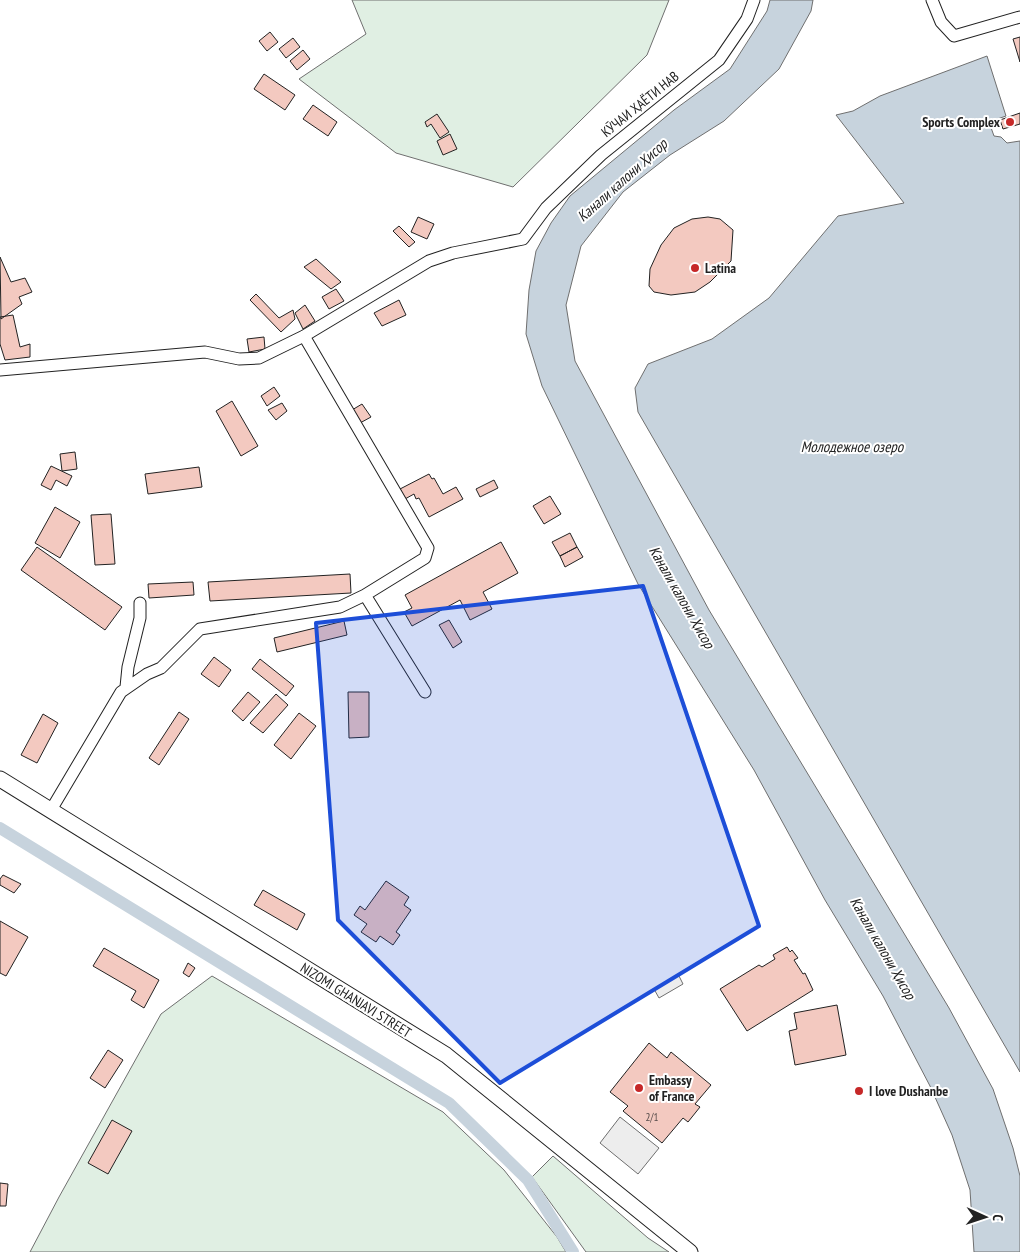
<svg xmlns="http://www.w3.org/2000/svg" width="1020" height="1252" font-family="'PT Sans Narrow',sans-serif">
<style>
.green{fill:#e0efe3;stroke:#6f6f6f}
.parking{fill:#ededed;stroke:#6f6f6f}
.water{fill:#c7d3dd;stroke:#6f6f6f}
.lines{fill:none;stroke-linecap:round;stroke-linejoin:round}
.canal{stroke:#c7d3dd;stroke-width:12}
.building{fill:#f3c9c0;stroke:#222}
.street-casing{stroke:#222;stroke-width:13}
.secondary-casing{stroke:#222;stroke-width:17}
.street{stroke:#fff;stroke-width:11}
.secondary{stroke:#fff;stroke-width:15}
.marked{fill:#1d4ed8;fill-opacity:0.2;stroke:#1d4ed8;stroke-width:4;stroke-linejoin:round}
.poi-dot{fill:#c62828;stroke:#fff;stroke-width:2}
.labels{text-anchor:middle;dominant-baseline:central;stroke-width:4;stroke-linejoin:round;paint-order:stroke}
.number-label{font-size:11px;fill:#564c4a}
.street-label{font-size:14px;fill:#222;stroke:#fff}
.poi-label{font-size:14px;font-weight:bold;fill:#222;stroke:#fff;text-anchor:start}
.water-label{font-size:15px;font-style:italic;fill:#222;stroke:#fff}
</style>
<rect width="100%" height="100%" fill="#fff"/>
<!-- green -->
<path class="green" d="M 352,0 L 669,0 L 647,55 L 513,187 L 396,153 L 299,79 L 366,34 Z
M 212,976 L 443,1112 L 504,1170 L 557,1237 L 566,1252 L 30,1252 L 59,1197 L 161,1014 Z
M 553,1156 L 648,1238 L 669,1252 L 586,1252 L 532,1177 Z"/>
<!-- parking -->
<path class="parking" d="M 678,974 L 683,984 L 659,998 L 654,989 Z
M 620,1117 L 659,1148 L 638,1174 L 600,1143 Z"/>
<!-- water -->
<path class="water" d="M 770,0 L 813,0 L 811,11 L 779,69 L 724,121 L 670,155 L 623,192 L 581,246 L 566,305 L 575,361 L 709,610 L 949,1008 L 993,1089 L 1013,1148 L 1020,1176 L 1020,1252 L 974,1252 L 970,1190 L 952,1135 L 930,1086 L 883,996 L 825,900 L 754,770 L 638,584 L 542,386 L 526,334 L 529,290 L 536,251 L 551,223 L 570,196 L 674,110 L 730,69 L 767,11 Z
M 987,56 L 1006,116 L 989,122 L 994,136 L 1001,137 L 1007,143 L 1020,141 L 1020,1072 L 638,412 L 635,388 L 648,364 L 712,339 L 769,298 L 838,216 L 904,203 L 836,115 L 853,111 L 880,96 Z"/>
<g class="lines">
<!-- canal -->
<path class="canal" d="M 0,828 L 449,1103 L 528,1180 L 573,1252"/>
</g>
<!-- building -->
<path class="building" d="M 270,32 L 278,42 L 267,51 L 259,41 Z
M 1020,37 L 1020,62 L 1013,39 Z
M 293,38 L 300,47 L 286,58 L 279,49 Z
M 303,50 L 310,59 L 297,70 L 290,61 Z
M 264,74 L 295,95 L 285,110 L 254,89 Z
M 313,105 L 337,122 L 328,136 L 303,119 Z
M 1020,113 L 1020,124 L 1003,129 L 1000,120 Z
M 437,114 L 449,132 L 440,138 L 431,124 L 427,127 L 425,122 Z
M 450,134 L 457,149 L 443,155 L 437,141 Z
M 418,217 L 434,224 L 427,239 L 411,232 Z
M 708,217 L 720,219 L 733,230 L 731,261 L 710,282 L 695,292 L 671,295 L 654,292 L 649,286 L 650,269 L 661,245 L 674,228 L 692,219 Z
M 399,226 L 415,242 L 409,247 L 393,231 Z
M 0,257 L 11,282 L 25,278 L 32,292 L 19,297 L 22,304 L 1,319 Z
M 316,259 L 341,282 L 331,289 L 304,267 Z
M 336,289 L 344,301 L 329,309 L 322,297 Z
M 256,294 L 279,318 L 293,310 L 295,319 L 281,332 L 250,300 Z
M 399,300 L 406,315 L 382,326 L 374,313 Z
M 305,305 L 315,321 L 303,329 L 295,313 Z
M 13,315 L 20,347 L 30,344 L 30,357 L 5,360 L 0,344 L 0,317 Z
M 264,337 L 265,349 L 249,352 L 247,339 Z
M 274,387 L 280,396 L 267,406 L 261,396 Z
M 232,401 L 258,446 L 241,456 L 216,411 Z
M 282,403 L 287,411 L 276,420 L 268,410 Z
M 362,404 L 371,417 L 360,423 L 352,410 Z
M 75,452 L 77,469 L 62,471 L 60,454 Z
M 51,466 L 72,476 L 67,486 L 56,480 L 51,490 L 41,485 Z
M 199,467 L 202,487 L 148,494 L 145,474 Z
M 429,474 L 432,479 L 434,478 L 443,494 L 456,487 L 463,499 L 429,517 L 419,498 L 416,499 L 414,494 L 405,499 L 400,489 Z
M 494,480 L 498,488 L 480,497 L 476,489 Z
M 550,496 L 561,514 L 544,524 L 533,506 Z
M 55,507 L 80,522 L 60,558 L 35,543 Z
M 111,514 L 115,564 L 95,565 L 91,515 Z
M 570,533 L 577,547 L 560,556 L 552,542 Z
M 501,542 L 518,573 L 483,592 L 492,609 L 470,620 L 460,600 L 412,626 L 404,612 L 412,608 L 405,595 Z
M 37,547 L 122,607 L 105,630 L 21,570 Z
M 577,547 L 583,557 L 565,567 L 560,556 Z
M 350,574 L 351,593 L 210,601 L 208,582 Z
M 193,582 L 194,595 L 149,598 L 148,584 Z
M 449,620 L 462,642 L 453,648 L 439,625 Z
M 344,621 L 347,635 L 277,652 L 274,638 Z
M 214,657 L 231,670 L 219,687 L 201,674 Z
M 260,659 L 294,686 L 286,696 L 252,669 Z
M 248,692 L 260,702 L 243,721 L 232,711 Z
M 348,692 L 369,692 L 369,737 L 349,738 Z
M 276,694 L 288,705 L 263,733 L 250,723 Z
M 179,712 L 189,719 L 159,765 L 149,758 Z
M 299,713 L 316,726 L 291,759 L 274,745 Z
M 43,714 L 58,723 L 37,763 L 21,755 Z
M 3,875 L 21,884 L 14,893 L 0,885 L 0,879 Z
M 386,881 L 409,897 L 404,905 L 411,910 L 396,932 L 400,935 L 393,945 L 380,936 L 376,942 L 361,932 L 367,924 L 354,915 L 360,906 L 365,910 Z
M 263,890 L 305,914 L 297,930 L 254,905 Z
M 0,921 L 28,937 L 6,976 L 0,973 Z
M 787,947 L 790,952 L 792,950 L 798,958 L 794,960 L 803,974 L 805,973 L 813,990 L 747,1031 L 720,989 L 759,965 L 762,967 L 775,959 L 773,955 Z
M 104,948 L 159,980 L 144,1008 L 131,1000 L 136,991 L 93,966 Z
M 188,963 L 195,968 L 189,977 L 183,973 Z
M 837,1005 L 846,1055 L 795,1065 L 789,1031 L 797,1029 L 794,1013 Z
M 649,1043 L 667,1058 L 671,1052 L 711,1085 L 695,1104 L 700,1107 L 688,1122 L 683,1118 L 662,1143 L 623,1111 L 628,1106 L 610,1092 Z
M 108,1050 L 123,1060 L 105,1088 L 90,1078 Z
M 112,1120 L 132,1131 L 108,1174 L 88,1163 Z
M 0,1183 L 8,1184 L 6,1206 L 0,1206 Z"/>
<g class="lines">
<!-- street casing -->
<g class="street-casing">
<path id="street" d="M 932,0 L 941,22 L 954,36 L 1020,17
M 304,336 L 428,548 L 425,558 L 365,595
M 0,370 L 205,352 L 239,359 L 259,358 L 304,336 L 429,261 L 453,253 L 523,239 L 546,208 L 601,155 L 719,60 L 747,19 L 754,0
M 126,687 L 128,667 L 140,618 L 140,603
M 51,810 L 121,692 L 147,674 L 161,668 L 200,629 L 340,607 L 365,595 L 425,692"/>
</g>
<!-- secondary casing -->
<g class="secondary-casing">
<path id="secondary" d="M 0,779 L 446,1055 L 690,1252"/>
</g>
<!-- street -->
<use href="#street" class="street"/>
<!-- secondary -->
<use href="#secondary" class="secondary"/>
</g>
<!-- marked area -->
<path class="marked" d="M 643,586 L 759,926 L 500,1083 L 338,920 L 316,623 Z"/>
<!-- markers -->
<g class="poi-dot">
<circle cx="1010" cy="122" r="5"/>
<circle cx="695" cy="268" r="5"/>
<circle cx="639" cy="1088" r="5"/>
<circle cx="859" cy="1091" r="5"/>
</g>
<g class="labels">
<!-- number labels -->
<g class="number-label">
<text x="652" y="1117">2/1</text>
</g>
<!-- street labels -->
<g class="street-label">
<text transform="translate(640 104) rotate(-39)">КӮЧАИ ҲАЁТИ НАВ</text>
<text transform="translate(356 1000) rotate(32)">NIZOMI GHANJAVI STREET</text>
</g>
<!-- poi labels -->
<g class="poi-label">
<text x="1000" y="122" text-anchor="end">Sports Complex</text>
<text x="705" y="268">Latina</text>
<text x="649" y="1080">Embassy<tspan x="649" dy="16">of France</tspan></text>
<text x="869" y="1091">I love Dushanbe</text>
</g>
<!-- water labels -->
<g class="water-label">
<text transform="translate(622 180) rotate(-42)">Канали калони Ҳисор</text>
<text x="852" y="446">Молодежное озеро</text>
<text transform="translate(682 597) rotate(60)">Канали калони Ҳисор</text>
<text transform="translate(883 948) rotate(60)">Канали калони Ҳисор</text>
</g>
</g>
<!-- north arrow -->
<g transform="translate(985 1217) rotate(93)" stroke="#ffffff" stroke-width="4" paint-order="stroke">
<path d="M0-4L9 19L0 12L-9 19Z" fill="#222222"/>
<text y="-8" font-size="14" font-weight="bold" text-anchor="middle" fill="#222222">С</text>
</g>
</svg>
